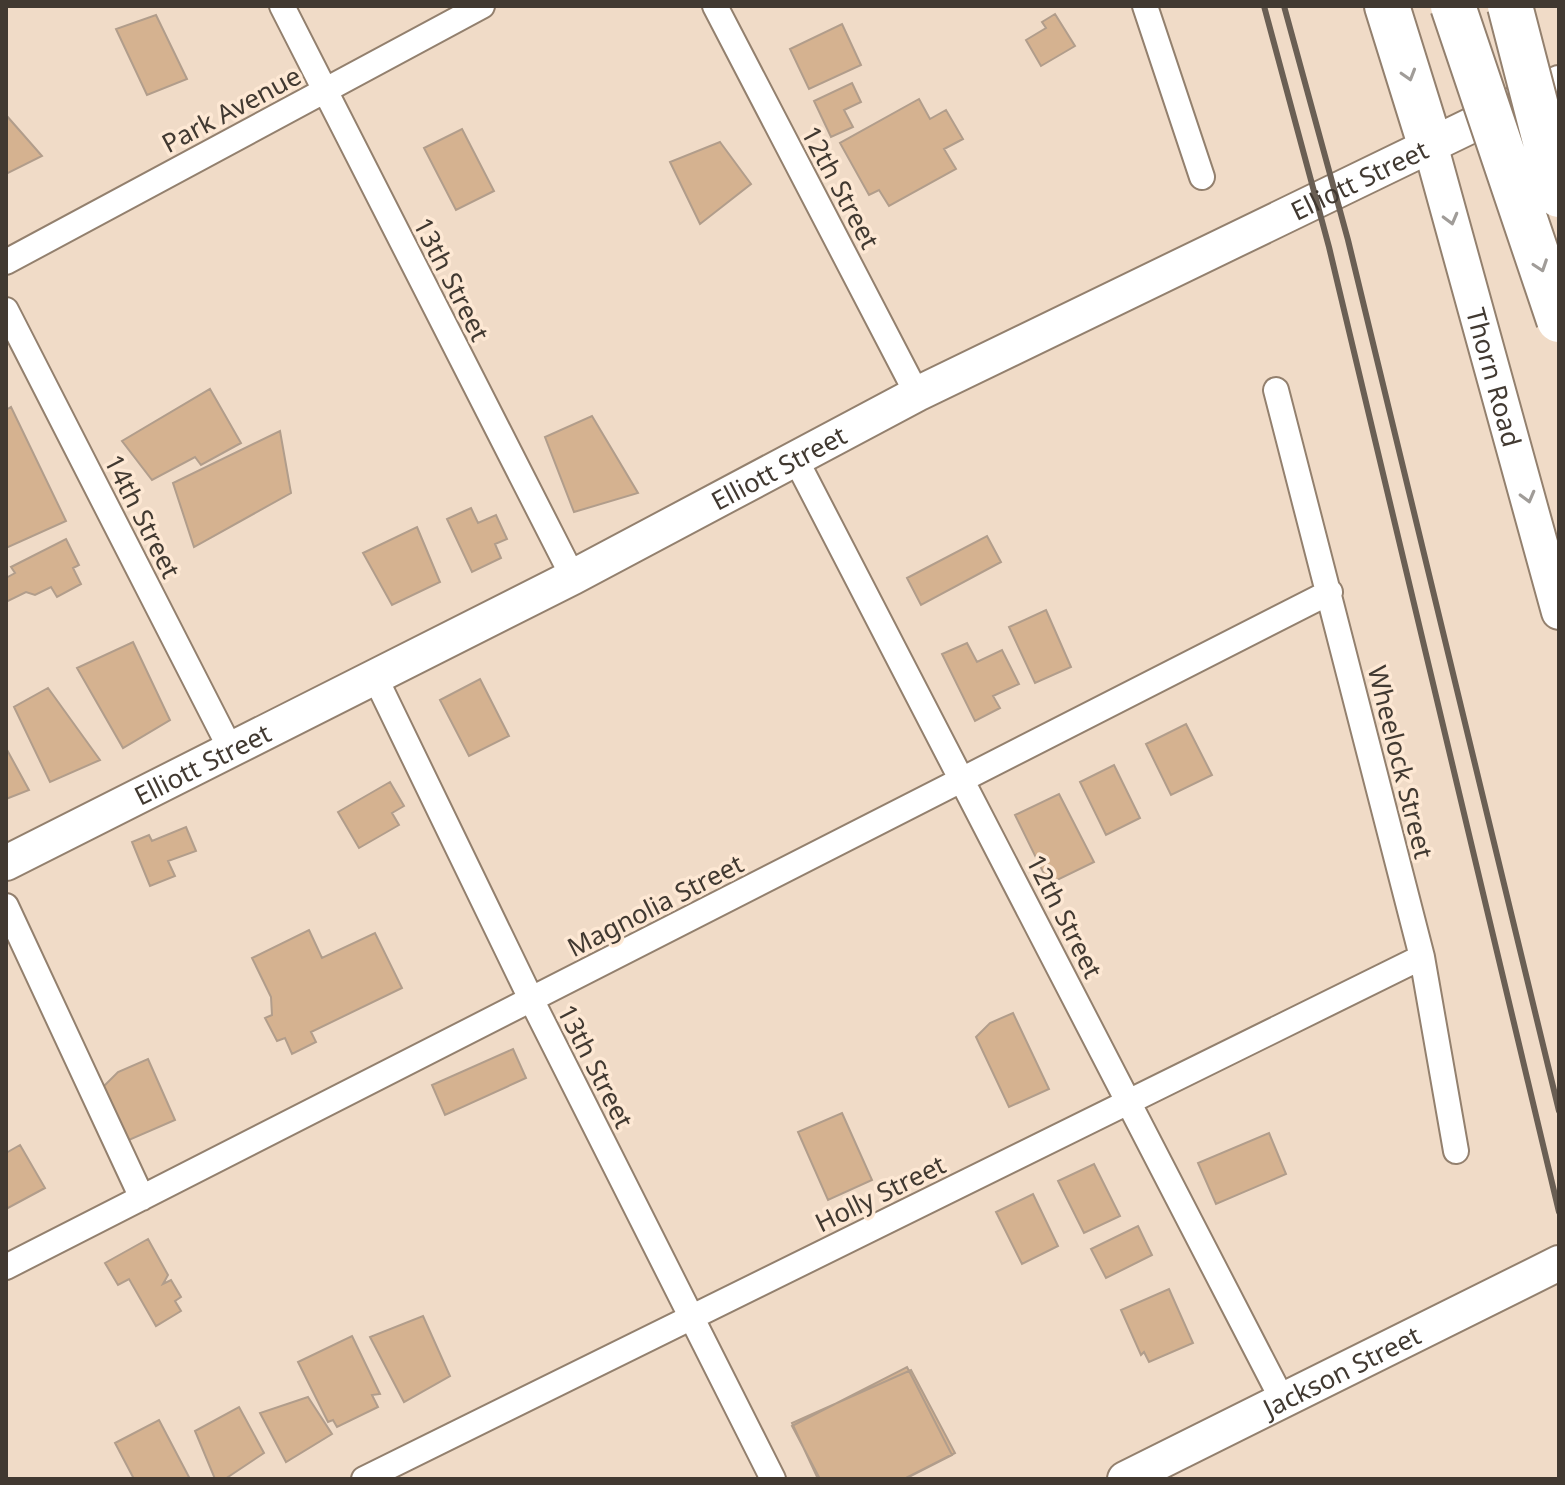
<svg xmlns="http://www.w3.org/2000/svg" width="1565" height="1485" font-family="'Noto Sans',sans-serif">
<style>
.building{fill:#d5b290;stroke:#b19d8b;stroke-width:2}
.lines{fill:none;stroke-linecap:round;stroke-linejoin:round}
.minor-casing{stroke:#93806e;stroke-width:28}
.secondary-casing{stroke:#93806e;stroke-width:38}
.motorway-casing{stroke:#93806e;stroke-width:48}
.minor{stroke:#fff;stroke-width:24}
.secondary{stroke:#fff;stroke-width:34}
.motorway{stroke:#fff;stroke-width:44}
.rail{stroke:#6a5f54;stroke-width:6}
.motorway-bridge-casing{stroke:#93806e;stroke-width:48;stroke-linecap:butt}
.motorway-bridge{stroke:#fff;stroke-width:44}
.oneway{stroke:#a09c98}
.labels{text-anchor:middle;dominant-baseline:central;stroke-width:7;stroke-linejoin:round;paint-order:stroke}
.street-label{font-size:26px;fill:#413931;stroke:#fde8d4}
</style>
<rect width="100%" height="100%" fill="#f0dbc7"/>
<!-- building -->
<path class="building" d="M 1055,14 L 1075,46 L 1041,66 L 1026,40 L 1046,28 L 1042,22 Z
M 156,15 L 187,79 L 147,95 L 116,29 Z
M 842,24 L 861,65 L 809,89 L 790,49 Z
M 852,83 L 861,102 L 844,110 L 853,127 L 831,137 L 814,101 Z
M 919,99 L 930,119 L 946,110 L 963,139 L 944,149 L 956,169 L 889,206 L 879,190 L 869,195 L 840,143 Z
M 6,115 L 42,156 L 6,174 Z
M 462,129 L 494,191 L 456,210 L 424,148 Z
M 720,142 L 751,184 L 700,224 L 670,162 Z
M 210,389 L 241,443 L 201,465 L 195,457 L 152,480 L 122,441 Z
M 11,407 L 66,521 L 6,548 L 6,410 Z
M 592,416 L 638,493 L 574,512 L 545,437 Z
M 280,431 L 291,493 L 194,547 L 173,483 Z
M 471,508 L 478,523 L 496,515 L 507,539 L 495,544 L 501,558 L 472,572 L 447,519 Z
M 417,527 L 440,582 L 392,605 L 363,553 Z
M 987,536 L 1001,562 L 921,605 L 907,578 Z
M 66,539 L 79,565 L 73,568 L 81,584 L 57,597 L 51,587 L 35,595 L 26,592 L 6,602 L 6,578 L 15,573 L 11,567 Z
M 1046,610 L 1071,667 L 1035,683 L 1009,627 Z
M 133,642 L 170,720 L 123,748 L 77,668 Z
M 967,643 L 977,662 L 1002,650 L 1019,684 L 993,696 L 1000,708 L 975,721 L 942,654 Z
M 480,679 L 509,736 L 469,756 L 440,700 Z
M 48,688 L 100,760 L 50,782 L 14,707 Z
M 1186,724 L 1212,775 L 1171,795 L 1146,744 Z
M 6,748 L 29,790 L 6,799 Z
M 1114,765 L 1140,818 L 1106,835 L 1080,782 Z
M 390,782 L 404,806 L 392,813 L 399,825 L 359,848 L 338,812 Z
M 1059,794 L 1094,862 L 1049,884 L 1015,815 Z
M 186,827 L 196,851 L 168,861 L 175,876 L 150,886 L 132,842 L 149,835 L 152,841 Z
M 309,930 L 322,958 L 375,933 L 402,988 L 311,1032 L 316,1042 L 292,1054 L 285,1038 L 277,1041 L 265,1018 L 272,1015 L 271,997 L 252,958 Z
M 1013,1013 L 1049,1089 L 1009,1107 L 976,1037 L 990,1023 Z
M 513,1049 L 526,1078 L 445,1115 L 432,1085 Z
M 148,1059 L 175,1120 L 122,1143 L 99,1091 L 118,1072 Z
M 842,1113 L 872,1180 L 828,1200 L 798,1132 Z
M 1269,1133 L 1286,1174 L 1216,1204 L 1198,1163 Z
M 20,1145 L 45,1188 L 6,1209 L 6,1153 Z
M 1094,1164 L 1120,1216 L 1084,1233 L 1058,1181 Z
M 1033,1194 L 1058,1246 L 1022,1264 L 996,1212 Z
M 1138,1226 L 1152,1255 L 1106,1278 L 1091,1249 Z
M 148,1239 L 168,1275 L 163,1284 L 171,1280 L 181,1297 L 175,1301 L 181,1311 L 156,1326 L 129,1279 L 118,1285 L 105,1263 Z
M 1169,1289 L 1193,1343 L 1149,1362 L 1144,1352 L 1141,1355 L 1121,1310 Z
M 423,1316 L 450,1376 L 404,1402 L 370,1337 Z
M 352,1336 L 380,1394 L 372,1395 L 378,1407 L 337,1427 L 333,1420 L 328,1422 L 298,1362 Z
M 907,1367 L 952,1455 L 905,1479 L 820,1479 L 792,1426 Z
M 911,1370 L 955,1453 L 904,1479 L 818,1479 L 792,1423 Z
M 308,1397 L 332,1434 L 286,1462 L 260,1413 Z
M 239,1407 L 264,1453 L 225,1479 L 215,1479 L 195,1431 Z
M 159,1420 L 190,1479 L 134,1479 L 115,1443 Z"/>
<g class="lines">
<!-- minor casing -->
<g class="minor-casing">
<path id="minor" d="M 282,6 L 573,577
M 715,6 L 917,394
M 1145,6 L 1202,177
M 6,262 L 482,6
M 6,310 L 230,748
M 1276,390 L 1422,957 L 1456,1151
M 795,458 L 1283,1401
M 374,675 L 531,999 L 773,1479
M 6,906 L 142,1198
M 6,1267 L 1330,592
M 364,1479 L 1422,957"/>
</g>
<!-- secondary casing -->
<g class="secondary-casing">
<g id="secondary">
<path id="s1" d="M 1430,144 L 1559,612"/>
<path id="s2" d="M 6,863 L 573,577 L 917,394 L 1559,83"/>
<path id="s3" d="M 1125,1479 L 1559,1263"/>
</g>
</g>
<!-- motorway casing -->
<g class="motorway-casing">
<path id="motorway" d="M 1387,6 L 1430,144"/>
</g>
<!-- minor -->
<use href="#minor" class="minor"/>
<!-- secondary -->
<use href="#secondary" class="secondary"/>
<!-- motorway -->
<use href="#motorway" class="motorway"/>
<!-- rail -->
<path class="rail" d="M 1264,6 L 1329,247 L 1559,1212
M 1284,6 L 1348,240 L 1559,1111"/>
<!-- motorway-bridge casing -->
<g class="motorway-bridge-casing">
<path id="motorway-bridge" d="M 1453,6 L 1559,320
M 1510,6 L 1559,195"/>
</g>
<!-- motorway-bridge -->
<use href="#motorway-bridge" class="motorway-bridge"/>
</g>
<!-- one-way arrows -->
<defs><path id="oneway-chevron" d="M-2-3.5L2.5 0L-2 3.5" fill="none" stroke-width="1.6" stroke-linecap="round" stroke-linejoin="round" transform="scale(2)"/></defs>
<g class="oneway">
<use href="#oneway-chevron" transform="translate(1409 75) rotate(73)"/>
<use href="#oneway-chevron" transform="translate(1451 219) rotate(75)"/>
<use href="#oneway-chevron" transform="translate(1541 266) rotate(71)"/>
<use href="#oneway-chevron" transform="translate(1528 497) rotate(75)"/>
</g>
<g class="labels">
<!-- street labels -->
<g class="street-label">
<text transform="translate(231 109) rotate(-28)">Park Avenue</text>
<text stroke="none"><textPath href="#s2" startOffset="1516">Elliott Street</textPath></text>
<text transform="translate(841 187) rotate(62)">12th Street</text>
<text transform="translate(452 279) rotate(63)">13th Street</text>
<text stroke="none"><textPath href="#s1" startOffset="242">Thorn Road</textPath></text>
<text stroke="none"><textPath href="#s2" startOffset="868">Elliott Street</textPath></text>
<text transform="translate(143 516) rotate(63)">14th Street</text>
<text stroke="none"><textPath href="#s2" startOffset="220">Elliott Street</textPath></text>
<text transform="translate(1401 762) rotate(76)">Wheelock Street</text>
<text transform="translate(655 905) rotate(-27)">Magnolia Street</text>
<text transform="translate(1065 916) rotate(63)">12th Street</text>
<text transform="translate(596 1066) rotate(63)">13th Street</text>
<text transform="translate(880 1193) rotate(-26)">Holly Street</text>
<text stroke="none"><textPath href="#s3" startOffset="242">Jackson Street</textPath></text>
</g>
</g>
<!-- border -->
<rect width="1565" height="1485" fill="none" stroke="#413931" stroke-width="16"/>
</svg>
